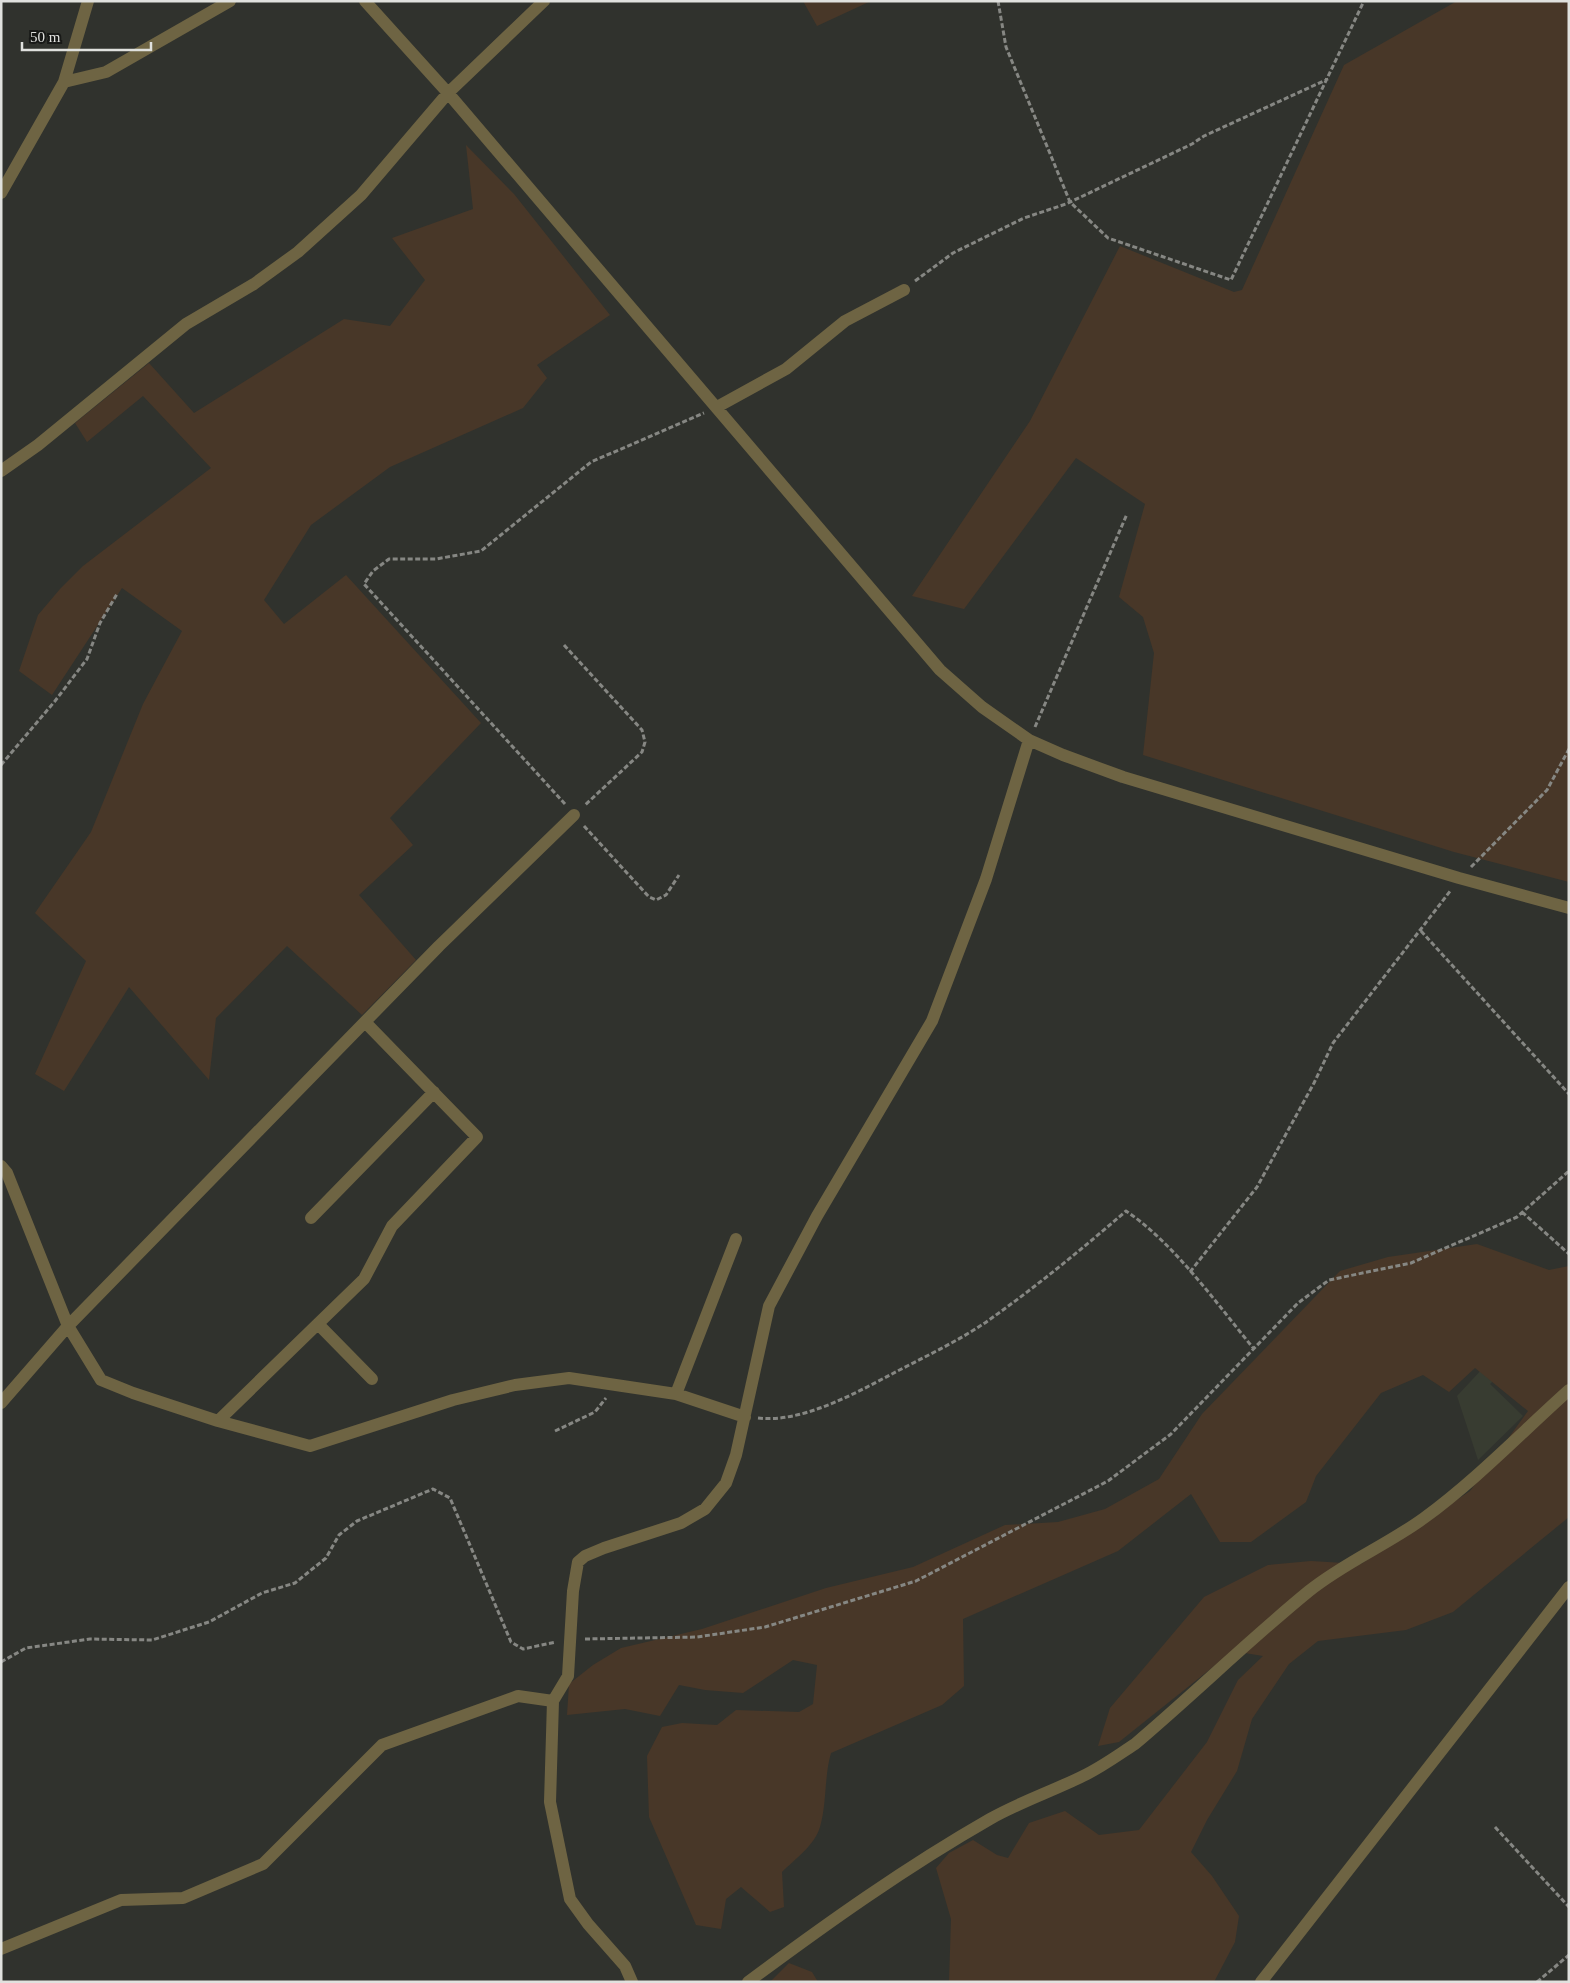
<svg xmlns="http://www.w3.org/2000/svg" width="1570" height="1983" font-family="Georgia,serif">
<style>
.built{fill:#383c31}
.green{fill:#483728}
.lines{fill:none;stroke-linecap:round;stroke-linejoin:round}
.path{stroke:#868783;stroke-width:3;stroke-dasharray:5 2.5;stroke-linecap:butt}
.minor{stroke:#6e6443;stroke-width:12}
</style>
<rect width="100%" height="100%" fill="#30322d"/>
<!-- built -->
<path class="built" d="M 1485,1366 L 1496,1378 L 1490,1384 L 1523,1416 L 1478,1460 L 1457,1396 Z"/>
<!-- green -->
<path class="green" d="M 803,1 L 871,1 L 817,26 Z
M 1457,1 L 1569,1 L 1569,882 L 1454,852 L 1143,755 L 1154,653 L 1143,617 L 1119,597 L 1145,504 L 1076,458 L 964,609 L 912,596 L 1030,421 L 1120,246 L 1234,292 L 1242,290 L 1344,65 Z
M 466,145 L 514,194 L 610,315 L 537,365 L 547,378 L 523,408 L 390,467 L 311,525 L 264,600 L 284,624 L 346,575 L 481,723 L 390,818 L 413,845 L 359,895 L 416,960 L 362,1015 L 287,946 L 216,1018 L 209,1080 L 129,987 L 64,1091 L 35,1074 L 86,961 L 35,913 L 91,832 L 143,704 L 182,631 L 122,588 L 52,695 L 19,671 L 38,615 L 60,589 L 83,566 L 211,468 L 143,396 L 87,442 L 75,423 L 149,363 L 194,413 L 344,319 L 390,326 L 425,280 L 392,238 L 473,209 Z
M 1477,1244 L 1549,1270 L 1569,1266 L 1569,1517 L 1453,1612 L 1406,1630 L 1318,1641 L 1289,1664 L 1252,1719 L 1237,1771 L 1207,1820 L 1191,1852 L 1212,1876 L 1239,1916 L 1235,1942 L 1214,1982 L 949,1982 L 951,1919 L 936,1868 L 949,1853 L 973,1840 L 997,1855 L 1008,1858 L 1029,1823 L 1065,1811 L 1099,1835 L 1139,1830 L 1207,1742 L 1238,1680 L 1263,1656 L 1233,1651 L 1119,1742 L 1098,1746 L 1110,1708 L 1204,1597 L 1268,1565 L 1311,1561 L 1361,1564 L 1470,1491 L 1528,1411 L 1475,1368 L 1449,1392 L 1423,1375 L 1381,1393 L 1316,1476 L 1306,1502 L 1251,1542 L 1220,1542 L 1191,1494 L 1118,1551 L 963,1619 L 964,1686 L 942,1705 L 831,1753 C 824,1777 827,1803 820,1827 C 815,1845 794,1860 782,1872 L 784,1907 L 770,1912 L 741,1887 L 726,1899 L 721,1929 L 696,1925 L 649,1817 L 647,1756 L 662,1727 L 682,1723 L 717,1725 L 736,1710 L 799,1712 L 813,1704 L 817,1665 L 793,1660 L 743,1693 L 705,1690 L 679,1685 L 660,1716 L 625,1709 L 567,1715 L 569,1684 L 593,1665 L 621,1648 L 702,1629 L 826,1588 L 913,1567 L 1005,1525 L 1058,1522 L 1105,1509 L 1159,1479 L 1202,1414 L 1340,1271 L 1388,1257 Z
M 789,1963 L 812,1972 L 818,1982 L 770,1982 Z"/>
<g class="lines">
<!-- path -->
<path class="path" d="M 998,1 L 1006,47 L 1070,202 L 1108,238 L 1231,280 L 1364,1
M 915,281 L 953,253 L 1024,218 L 1066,204 L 1192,144 L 1204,136 L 1328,79
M 564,645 L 642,730 L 645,742 L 642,752 L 584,806
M 1035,727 L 1127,514
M 1,765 L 55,701 L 87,659 L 100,623 L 117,594
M 565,804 L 364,584 L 373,571 L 389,559 L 436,559 L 481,551 L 591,462 L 704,413
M 584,826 L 649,897 L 656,900 L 666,895 L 679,875
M 1471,867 L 1547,790 L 1569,749
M 1421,931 L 1569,1094
M 1522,1212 L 1569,1254
M 1190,1272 L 1257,1187 L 1314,1083 L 1333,1043 L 1451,890
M 758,1418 C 801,1423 852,1395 890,1375 C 922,1358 959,1341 989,1320 C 1037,1286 1082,1249 1126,1211 C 1174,1243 1217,1304 1254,1349
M 555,1431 L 595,1412 L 606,1398
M 585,1639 L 697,1637 L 765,1627 L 916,1581 L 1108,1481 L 1171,1434 L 1298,1303 L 1329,1280 L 1411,1263 L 1517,1217 L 1569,1171
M 1,1662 L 26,1648 L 90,1639 L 152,1640 L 209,1622 L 262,1593 L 295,1583 L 326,1558 L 339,1535 L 357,1521 L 433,1489 L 450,1498 L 511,1642 L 523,1649 L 556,1642
M 1495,1827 L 1569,1907
M 1537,1982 L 1569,1955"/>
<!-- minor -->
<path class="minor" d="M 365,1 L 448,93 L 940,670 L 982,707 L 1029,740 L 1063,755 L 1123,777 L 1459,878 L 1569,908
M 64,82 L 106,72 L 230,1
M 1,193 L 64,82 L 88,1
M 717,407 L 786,369 L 845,321 L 904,290
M 1,471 L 38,445 L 186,324 L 254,284 L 298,252 L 361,195 L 448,93 L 544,1
M 1,1166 L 7,1173 L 68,1326 L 101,1380 L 133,1393 L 218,1421 L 310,1446 L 453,1400 L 515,1385 L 569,1378 L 676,1394 L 745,1417
M 311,1218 L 434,1092
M 318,1324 L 372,1379
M 676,1394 L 736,1239
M 1,1403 L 68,1326 L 439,946 L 574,815
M 218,1421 L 364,1279 L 392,1226 L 477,1137 L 365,1022
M 1,1949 L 121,1900 L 183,1898 L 263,1864 L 382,1745 L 518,1696 L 553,1701
M 632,1982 L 625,1966 L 588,1924 L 570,1899 L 550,1802 L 553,1701 L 568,1676 L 573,1591 L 578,1562 L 585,1556 L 604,1548 L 681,1523 L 705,1509 L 726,1483 L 736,1455 L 769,1306 L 817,1216 L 932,1021 L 986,879 L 1029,740
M 748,1982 C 826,1924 906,1867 990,1819 C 1020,1802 1053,1791 1083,1776 C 1102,1767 1118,1755 1135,1744 C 1194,1694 1249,1640 1309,1591 C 1345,1562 1387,1545 1424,1518 C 1476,1480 1521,1433 1569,1390
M 1261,1982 L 1569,1587"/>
</g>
<!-- border -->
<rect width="1570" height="1983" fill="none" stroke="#e0e1de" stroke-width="5"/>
<!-- scale -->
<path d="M22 42v8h129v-8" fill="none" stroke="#e0e1de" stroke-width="2.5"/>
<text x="30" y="42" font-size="15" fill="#e0e1de" stroke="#181917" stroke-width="4" paint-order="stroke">50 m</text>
</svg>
